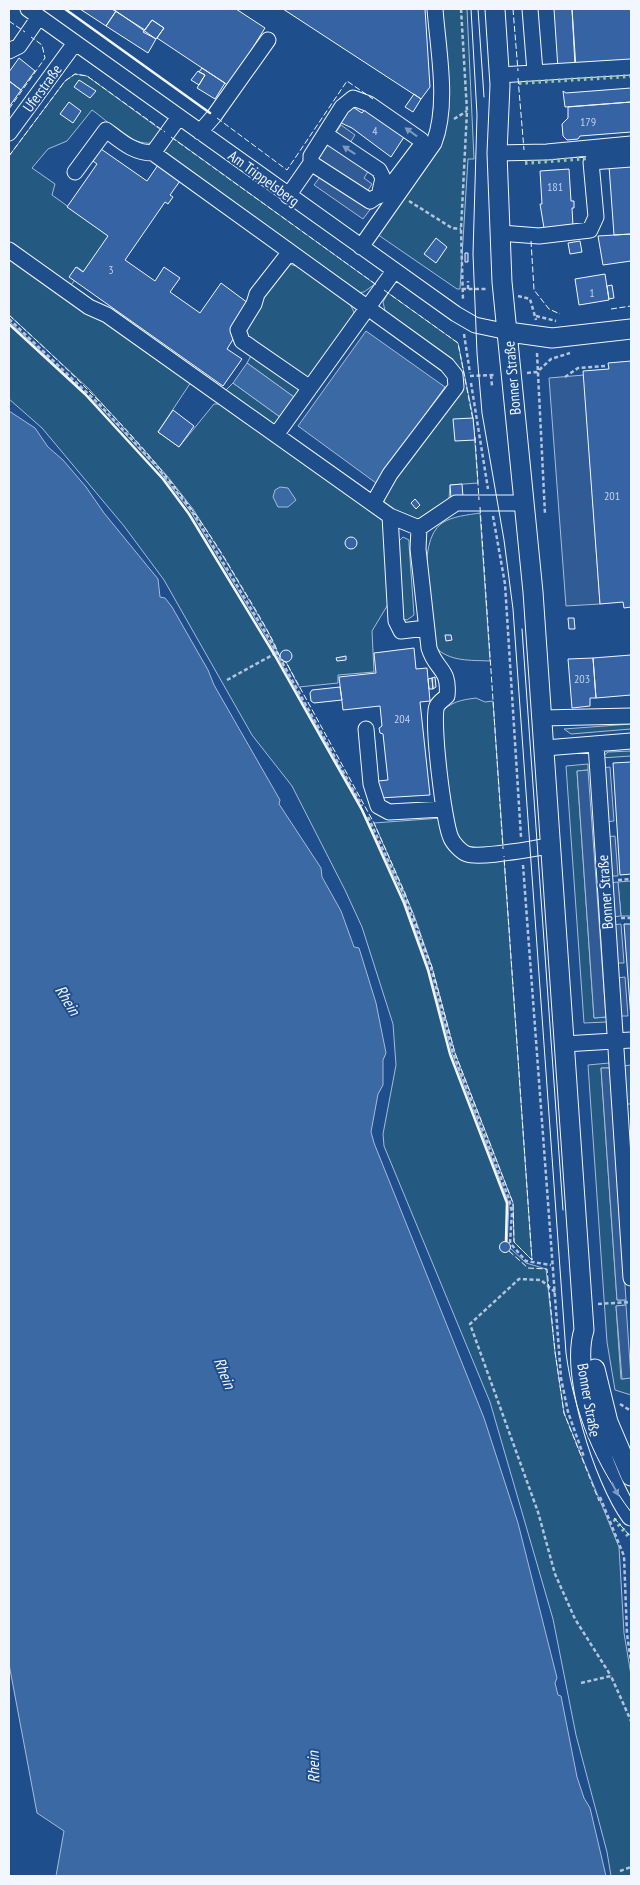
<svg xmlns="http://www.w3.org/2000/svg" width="640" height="1885" font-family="'PT Sans Narrow',sans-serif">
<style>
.green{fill:#245a82;stroke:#a8bbd7}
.parking{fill:#305b95;stroke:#a8bbd7}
.water{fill:#3b69a3;stroke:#a8bbd7}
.building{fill:#3563a3;stroke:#f2f6ff}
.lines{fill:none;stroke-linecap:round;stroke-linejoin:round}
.minor-casing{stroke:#f2f6ff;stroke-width:17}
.major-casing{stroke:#f2f6ff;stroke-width:21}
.path{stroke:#b3c4dc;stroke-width:2.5;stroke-dasharray:4 2.5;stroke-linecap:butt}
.minor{stroke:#1f4e8c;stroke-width:15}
.major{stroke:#1f4e8c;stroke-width:19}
.tram{stroke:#f2f6ff;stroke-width:1}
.hedge{stroke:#97c8a6;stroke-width:4;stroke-dasharray:2.5 4;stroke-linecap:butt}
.fence{stroke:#f2f6ff;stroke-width:1;stroke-dasharray:6 2.5;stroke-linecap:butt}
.wall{stroke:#f2f6ff;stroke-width:2.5}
.oneway{fill:#7e9ac0}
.labels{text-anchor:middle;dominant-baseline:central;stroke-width:4;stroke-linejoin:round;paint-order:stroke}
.number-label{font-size:12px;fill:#c3d1e8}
.street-label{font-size:15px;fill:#f2f6ff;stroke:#1f4e8c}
.water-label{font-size:16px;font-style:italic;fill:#f2f6ff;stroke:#1f4e8c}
</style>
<rect width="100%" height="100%" fill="#1f4e8c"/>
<!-- green -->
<path class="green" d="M 436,9 L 467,9 L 474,159 L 468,159 L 460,289 L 457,289 L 374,232 L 437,143 Z
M 75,74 L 87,76 L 161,130 L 152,143 C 131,146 108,121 92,110 L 67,141 L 48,149 L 32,168 L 55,184 L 52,195 L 109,236 L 84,272 L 77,267 L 71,276 L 75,280 L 71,285 L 9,246 L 9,156 L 65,81 Z
M 173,138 L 375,284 L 364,292 L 356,293 L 164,152 Z
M 9,253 L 193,379 L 158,432 L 179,447 L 214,404 L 222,404 L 379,515 L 388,527 L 393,596 L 372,631 L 374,672 L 338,675 L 338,683 L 299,687 L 286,662 L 281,660 L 269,634 L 227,563 L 193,509 L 168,477 L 89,389 L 9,315 Z
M 289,264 L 300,267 L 349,302 L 354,312 L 352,323 L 308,384 L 245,340 L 242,326 L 278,274 Z
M 388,293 L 458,343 L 473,417 L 478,483 L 450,485 L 449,499 L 417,520 C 407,517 392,514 386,506 C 373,487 447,403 461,385 L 386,315 L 383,302 Z
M 9,321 L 106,413 L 158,469 L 191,512 L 267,638 L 357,798 L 402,893 L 428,966 L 452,1053 L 509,1204 L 507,1245 L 526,1263 L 546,1269 L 555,1352 L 564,1413 L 619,1547 L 624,1633 L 631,1675 L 631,1876 L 611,1876 L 607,1852 L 576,1735 L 553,1619 L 490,1402 L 384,1146 L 383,1134 L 396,1065 L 393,1024 L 362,927 L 345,890 L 292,786 L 252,735 L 164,580 L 124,526 L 42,428 L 9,399 Z
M 254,350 L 305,387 L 279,424 L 271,426 L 225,391 L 233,383 L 280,417 L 294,397 L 247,363 Z
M 480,513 L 490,661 C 470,660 450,662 435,647 C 432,617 414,543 442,523 C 453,516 468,515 480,513 Z
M 403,537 L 409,540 L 409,544 L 414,615 L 407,620 L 403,619 L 397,543 Z
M 476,698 L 485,702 L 493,701 L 532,1260 L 514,1242 L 513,1203 L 455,1053 L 432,967 L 414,915 L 374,823 L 441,818 C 445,834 457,862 477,860 C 482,860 487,857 492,856 L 492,849 L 470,852 L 459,844 L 453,834 L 440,727 L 440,713 C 451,702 460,700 476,698 Z
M 631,724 L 631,729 L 571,734 L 564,729 Z
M 631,751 L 631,756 L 601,758 L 608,752 Z
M 588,764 L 588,770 L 577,771 L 594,1018 L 606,1017 L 607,1022 L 584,1023 L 566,766 Z
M 631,881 L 631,916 L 621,916 L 618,882 Z
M 609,1063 L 610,1068 L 601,1068 L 617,1300 L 626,1300 L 626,1305 L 616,1306 L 621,1379 L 631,1378 L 631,1395 L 615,1390 L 607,1342 L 588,1065 Z"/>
<!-- parking -->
<path class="parking" d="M 341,125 L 355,135 L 347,148 L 372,165 L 364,178 L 372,184 L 367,192 L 372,207 L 363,219 L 314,185 L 320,177 L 317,161 Z
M 584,375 L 600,604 L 566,606 L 549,378 Z
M 610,767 L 614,821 L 605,822 L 601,768 Z
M 588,770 L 606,1017 L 594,1018 L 577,771 Z
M 615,836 L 618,876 L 609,876 L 606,837 Z
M 618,882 L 621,916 L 612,917 L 609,883 Z
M 621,924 L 624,963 L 616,963 L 612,925 Z
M 625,977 L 628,1016 L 619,1016 L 616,978 Z
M 631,1065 L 631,1104 L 625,1104 L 623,1066 Z
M 601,1068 L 610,1068 L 626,1300 L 617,1300 Z
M 626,1305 L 631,1378 L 622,1379 L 616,1306 Z"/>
<!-- water -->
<path class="water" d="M 366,331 L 445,387 L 376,483 L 298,426 Z
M 247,363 L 294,397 L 280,417 L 233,383 Z
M 9,411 L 35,428 L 48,447 L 63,460 L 86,487 L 104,513 L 158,579 L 160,597 L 165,598 L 172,607 L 208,670 L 214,685 L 280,800 L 279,804 L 321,868 L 322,877 L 341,911 L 354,947 L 359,948 L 376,1003 L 386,1053 L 383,1060 L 383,1085 L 378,1094 L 371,1132 L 374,1143 L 484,1418 L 518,1523 L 557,1678 L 555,1683 L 558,1695 L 561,1696 L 577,1777 L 584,1798 L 590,1808 L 606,1876 L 56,1876 L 64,1831 L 37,1813 L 9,1664 Z
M 280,487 L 288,488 L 296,500 L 288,507 L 278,507 L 273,497 L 275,490 Z"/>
<!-- building -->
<path class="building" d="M 80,9 L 112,9 L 116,11 L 106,26 Z
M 112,9 L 236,9 L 265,28 L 229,86 L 157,38 L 164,28 L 152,20 L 145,30 Z
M 283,9 L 425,9 L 430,87 L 421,99 Z
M 554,9 L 572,9 L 576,68 L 558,69 Z
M 572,9 L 631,9 L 631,62 L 575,66 Z
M 116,11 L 156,39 L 148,53 L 106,26 Z
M 152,20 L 164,28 L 156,39 L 143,32 Z
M 19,58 L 35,71 L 21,90 L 9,81 L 9,72 Z
M 202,68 L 225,83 L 215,99 L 197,88 L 205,75 L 199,72 Z
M 198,71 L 205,75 L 199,85 L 191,80 Z
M 79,80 L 96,91 L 90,98 L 74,87 Z
M 9,81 L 21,90 L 9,107 Z
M 631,88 L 631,102 L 565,107 L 563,91 L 566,93 Z
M 414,94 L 421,99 L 413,112 L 405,107 Z
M 69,102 L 81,111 L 73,123 L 60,114 Z
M 631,102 L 631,132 L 580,136 L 578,139 L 567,140 L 563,136 L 562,124 L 568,118 L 568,107 Z
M 348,104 L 362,113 L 365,109 L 406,134 L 391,157 L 352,128 L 337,121 Z
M 101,149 L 147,181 L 158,165 L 180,181 L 170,195 L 173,197 L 168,204 L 165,202 L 125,260 L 155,281 L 164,267 L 180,278 L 170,292 L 200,313 L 221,283 L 248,303 L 230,328 L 237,333 L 227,349 L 242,359 L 223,386 L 69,277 L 76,267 L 83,272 L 108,236 L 67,207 L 97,164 L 93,161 Z
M 631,164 L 631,234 L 614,235 L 609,166 Z
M 569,169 L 571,201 L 574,201 L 574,208 L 572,208 L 573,226 L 544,228 L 540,204 L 542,204 L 540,171 Z
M 631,234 L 631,261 L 603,265 L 598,236 Z
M 436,238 L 447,247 L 436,263 L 424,254 Z
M 580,241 L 582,252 L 570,254 L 568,243 Z
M 465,253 L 468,253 L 468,262 L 465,262 Z
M 605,274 L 609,300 L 579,305 L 575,279 Z
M 612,285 L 614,298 L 609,299 L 607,286 Z
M 631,361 L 631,607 L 624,608 L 623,602 L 600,604 L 583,371 L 609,369 L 608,363 Z
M 173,410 L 194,426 L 179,447 L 158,432 Z
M 473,418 L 475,440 L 455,441 L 453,419 Z
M 462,484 L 463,497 L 451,498 L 450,485 Z
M 415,499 L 420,505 L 416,509 L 411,503 Z
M345 543a6 6 0 1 1 12 0a6 6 0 1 1-12 0Z
M 568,618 L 574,618 L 575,629 L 569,629 Z
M 445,635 L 451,635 L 452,640 L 446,641 Z
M 414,648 L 416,669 L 427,668 L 430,701 L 420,702 L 430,795 L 380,798 L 378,781 L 388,780 L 383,734 L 380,733 L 379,728 L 382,726 L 380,706 L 343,710 L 339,677 L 376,673 L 374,653 Z
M280 656a6 6 0 1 1 12 0a6 6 0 1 1-12 0Z
M 631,655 L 631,695 L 596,698 L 593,658 Z
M 346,656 L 346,660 L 337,661 L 336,658 Z
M 593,658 L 596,698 L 590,698 L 590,706 L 572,708 L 568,659 Z
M 435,677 L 436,687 L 433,689 L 432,678 Z
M 432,678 L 433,689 L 429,689 L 428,679 Z
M 340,687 L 342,700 L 314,703 L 311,701 L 310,693 L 312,690 Z
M 631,762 L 631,874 L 620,875 L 613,763 Z
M 624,924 L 631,924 L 631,1019 Z
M499.5 1247a5.5 5.5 0 1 1 11 0a5.5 5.5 0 1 1-11 0Z"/>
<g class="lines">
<!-- minor casing -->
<g class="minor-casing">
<path id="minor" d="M 28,9 L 456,314 L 475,325 L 508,332
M 530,9 L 535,72
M 9,51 L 19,46 L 39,17
M 500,75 L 631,67
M 200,132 L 214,116 L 268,40
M 9,133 L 75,43
M 325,134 L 379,170 L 383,178 L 379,196
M 153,153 L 179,117
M 497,153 L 547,152 L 631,144
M 75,172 L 106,130 C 121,141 133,153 153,153 L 447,365 L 455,375 L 456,387 L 390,474 L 373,504
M 288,196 L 311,163 L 311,156 L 342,107 L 353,98 L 369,104 L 421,140 L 420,147 L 389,188 L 370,201 L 311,163
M 500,233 L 539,236 L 590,230 L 596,217 L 591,162 L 631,159
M 361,247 L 434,143 C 449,104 438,50 435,9
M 9,250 L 89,307 L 107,315 L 390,516 L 419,528
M 289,253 L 257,294 L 254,304 L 238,330 L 242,341 L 310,388
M 276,435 L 394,271
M 524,503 L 456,503 L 419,528 L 418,549 L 429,648 C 436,671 450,668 447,696 C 444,699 439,702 437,706 C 431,719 444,824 451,838 C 453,843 461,852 467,854 C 481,859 533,848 550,846
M 390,516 L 396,621 L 401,631 L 426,628
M 542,718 L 631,716
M 366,729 L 371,784 L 378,806 L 389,812 L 444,809
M 596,744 L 631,1278
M 545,748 L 631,741
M 564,1044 L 631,1040"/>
</g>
<!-- major casing -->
<g class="major-casing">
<path id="major" d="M 495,9 L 500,85 L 497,153 L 502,282 L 533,592 L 584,1330 C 570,1373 604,1479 631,1516
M 508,332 L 552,338 L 631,329
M 595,1369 L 608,1422 L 631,1476"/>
</g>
<!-- path -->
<path class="path" d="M 461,9 L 467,111 L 461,229 L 463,301
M 454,119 L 467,111
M 409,201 L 452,228 L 461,229
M 462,289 L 488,289
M 468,289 L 468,281
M 518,296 L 530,299 L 536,320
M 536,316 L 556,321
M 9,319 L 100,405 L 157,467 L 192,511 L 267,635 L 362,806
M 464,334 L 470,373
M 537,353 L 545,514
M 527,373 L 537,372 L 551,359 L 570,353
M 491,375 L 492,386
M 470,376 L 496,375
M 565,377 L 578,368 L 605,366
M 471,383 L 488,489
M 493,516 L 505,584 L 521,837
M 227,680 L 276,653
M 368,817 L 403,893 L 431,968 L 453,1053 L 509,1199 L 512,1212 L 510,1243 L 526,1261 L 551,1265
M 523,865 L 561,1378 L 568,1412 L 584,1457
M 618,880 L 631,879
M 621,918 L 631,918
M 555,1292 L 541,1280 L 519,1279 L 470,1324 L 538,1512 L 555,1574 L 575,1619 L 611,1676
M 598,1304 L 631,1302
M 620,1404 L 631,1411
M 600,1497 L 624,1556 L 627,1634 L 631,1662
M 581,1683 L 611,1676 L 631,1721
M 620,1871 L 631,1867"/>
<!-- minor -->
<use href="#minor" class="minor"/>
<!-- major -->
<use href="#major" class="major"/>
<!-- tram -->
<path class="tram" d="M 471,9 L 477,115 L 473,254 L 477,353 L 482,413 L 504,540 L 513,609 L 566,1353 C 574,1413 595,1464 631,1512
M 478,9 L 484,97
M 522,629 L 563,1210"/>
<!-- hedge -->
<path class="hedge" d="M 519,83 L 631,76
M 525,163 L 589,158
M 614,1519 L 631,1539"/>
<!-- fence -->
<path class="fence" d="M 513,9 L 518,71
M 9,21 L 25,32
M 518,78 L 524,150
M 9,109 L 45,58 L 42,45 L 31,37
M 217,118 L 287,170 L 347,81 L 373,99
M 171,137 L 378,286
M 9,156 L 65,81 L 75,74 L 87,76 L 165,132
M 531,241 L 534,290 L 549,309 L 560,314
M 384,290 L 458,343 L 473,420
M 611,309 L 631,306
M 9,315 C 92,391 168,465 227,562 C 242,588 259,614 273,641 C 277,648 279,660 286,662 L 374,823 L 405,893 L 432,967 L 455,1053 L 513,1203 L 514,1242 L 532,1260 L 504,856
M 475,437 L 479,500
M 480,507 L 503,849
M 509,1251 L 528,1268 L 547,1269 L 555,1352 L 564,1413 L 599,1501
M 614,1518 L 631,1537"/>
<!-- wall -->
<path class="wall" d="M 65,9 L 210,113
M 9,324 L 85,394 L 163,479 L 189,514 L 274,654 L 362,810 L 404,903 L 428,970 L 450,1054 L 507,1203 L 506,1241"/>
</g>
<!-- one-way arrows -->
<defs><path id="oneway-solid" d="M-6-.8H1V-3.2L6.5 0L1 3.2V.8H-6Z" transform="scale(1.25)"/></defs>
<g class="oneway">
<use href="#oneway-solid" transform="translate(411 132) rotate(-144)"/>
<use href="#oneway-solid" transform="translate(349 150) rotate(-147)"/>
<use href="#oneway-solid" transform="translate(615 1489) rotate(63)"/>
</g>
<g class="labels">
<!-- number labels -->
<g class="number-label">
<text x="588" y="121">179</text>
<text x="375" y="130">4</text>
<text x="555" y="186">181</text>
<text x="111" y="269">3</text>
<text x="592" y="292">1</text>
<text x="612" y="495">201</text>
<text x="582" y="678">203</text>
<text x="402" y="718">204</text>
</g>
<!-- street labels -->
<g class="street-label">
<text transform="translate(42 88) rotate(-54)">Uferstraße</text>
<text transform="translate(264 178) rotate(36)">Am Trippelsberg</text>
<text transform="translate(512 378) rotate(-95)">Bonner Straße</text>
<text transform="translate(605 892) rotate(-94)">Bonner Straße</text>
<text transform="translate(589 1400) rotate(80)">Bonner Straße</text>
</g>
<!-- water labels -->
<g class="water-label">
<text transform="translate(68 1000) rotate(58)">Rhein</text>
<text transform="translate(225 1373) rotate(68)">Rhein</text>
<text transform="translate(313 1767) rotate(-92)">Rhein</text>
</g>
</g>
<!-- border -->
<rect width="640" height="1885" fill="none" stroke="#f2f6ff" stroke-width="20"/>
</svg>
